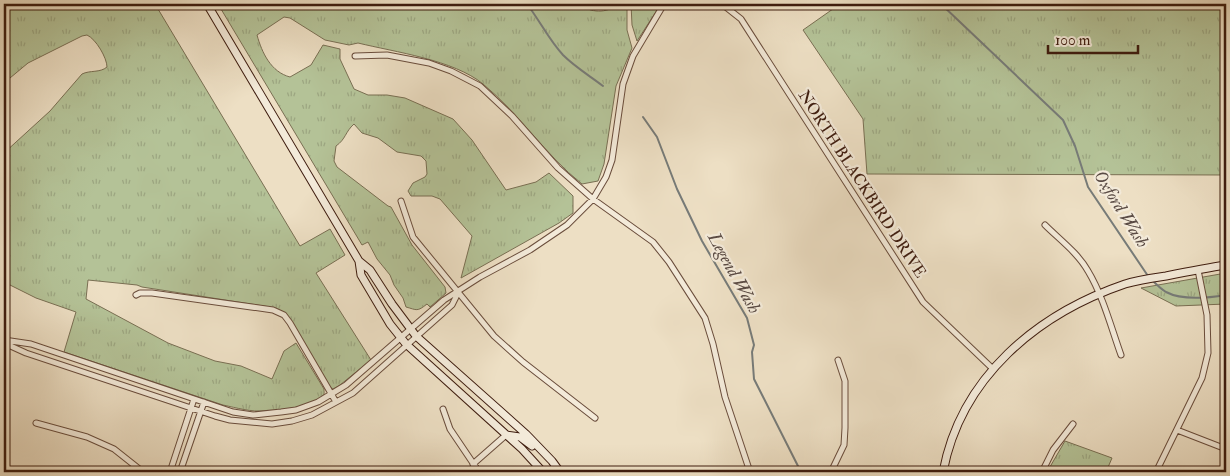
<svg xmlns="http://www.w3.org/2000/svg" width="1230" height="476" font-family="'IM FELL Double Pica',serif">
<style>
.grass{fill:url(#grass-tufts);stroke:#796f53}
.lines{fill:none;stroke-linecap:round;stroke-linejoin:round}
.stream{stroke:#777b78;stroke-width:2}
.street-casing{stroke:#6a4d3c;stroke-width:7}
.secondary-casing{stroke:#3e1c0f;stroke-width:9}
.street{stroke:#f3ead9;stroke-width:5}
.secondary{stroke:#f3ead9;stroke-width:7}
.labels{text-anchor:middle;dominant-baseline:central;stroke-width:4.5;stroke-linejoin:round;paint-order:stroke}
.street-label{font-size:16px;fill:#3e1c0f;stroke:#f3ead9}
.water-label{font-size:18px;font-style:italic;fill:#5a4b44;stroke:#f3ead9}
</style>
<defs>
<pattern id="grass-tufts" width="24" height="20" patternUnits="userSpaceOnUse" patternTransform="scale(1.25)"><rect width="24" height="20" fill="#b4c297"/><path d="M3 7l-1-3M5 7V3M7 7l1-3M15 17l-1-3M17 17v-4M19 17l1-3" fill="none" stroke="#9ca681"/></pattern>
</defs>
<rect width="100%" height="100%" fill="#eddfc4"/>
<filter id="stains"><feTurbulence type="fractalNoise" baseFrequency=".004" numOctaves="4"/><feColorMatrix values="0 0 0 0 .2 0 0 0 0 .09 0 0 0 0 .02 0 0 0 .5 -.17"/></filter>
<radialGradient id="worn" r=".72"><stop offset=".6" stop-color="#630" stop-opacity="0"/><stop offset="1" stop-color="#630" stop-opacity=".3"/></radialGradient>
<!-- grass -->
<path class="grass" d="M 4,4 L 155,4 L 300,246 L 330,229 L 345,255 L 316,273 L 371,360 L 340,385 L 333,389 L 330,387 L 280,311 L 270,307 L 142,287 L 137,285 L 88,280 L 86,299 L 168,343 L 215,361 L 241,366 L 272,379 L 284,351 L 296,343 L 324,389 C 324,393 325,394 322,397 C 313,406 278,411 265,411 C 251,412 237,408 223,405 L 64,352 L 76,312 L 36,298 L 4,282 L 4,153 L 50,111 L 82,74 C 90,70 100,73 107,67 C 107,58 96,39 87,35 L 82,36 L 28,63 L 4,83 Z
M 218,4 L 578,4 C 592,13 605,14 619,4 L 625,4 L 627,8 L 627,30 L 632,48 L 616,86 L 604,164 L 598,181 L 582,184 C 545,155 520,114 483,84 C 454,60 395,52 358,43 L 349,45 L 325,40 L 290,18 L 284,17 L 257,35 C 262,53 271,72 290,77 L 311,65 L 323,45 L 340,49 L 340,59 L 354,89 L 368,95 L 387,95 L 405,98 L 453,119 L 472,140 L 506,190 L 536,182 L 549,173 L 573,196 L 573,213 L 559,223 L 461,278 L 472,236 L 440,199 L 432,196 L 411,196 L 408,191 L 413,183 L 425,177 L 427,174 L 426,161 L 421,156 L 397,152 L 378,138 L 362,133 L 354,124 C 345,132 346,139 336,146 L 334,161 L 337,167 L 388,206 L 391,207 L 412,245 L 445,287 L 446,293 L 430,307 L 427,304 C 417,312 417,310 406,307 L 403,298 L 394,285 L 390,275 L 377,259 L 368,242 L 362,245 Z
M 631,4 L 661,4 L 637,41 L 632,25 Z
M 840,4 L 1226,4 L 1226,175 L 867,174 L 863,119 L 803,30 Z
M 1226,273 L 1226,304 L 1176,306 L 1141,288 Z
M 1065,441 L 1112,458 L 1106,472 L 1047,472 Z"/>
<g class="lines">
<!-- stream -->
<path class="stream" d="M 527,4 C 540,21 549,40 563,55 C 575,67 590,76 603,86
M 941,4 L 1063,120 L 1075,146 L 1088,187 L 1148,276
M 643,117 L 657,137 L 677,189 L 702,241 L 747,318 L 754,345 L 752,352 L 754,379 L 801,472
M 1153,281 C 1157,285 1161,289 1166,292 C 1183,301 1208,298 1226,295"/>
<!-- street casing -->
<g class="street-casing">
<path id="street" d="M 722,4 L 741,19 L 923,302 L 993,369
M 355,56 L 387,55 L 429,63 L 451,71 L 480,86 L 512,116 L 558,168 L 593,199 L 653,242 L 669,262 L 705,318 L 713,344 L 725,397 L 750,472
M 401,201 L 413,237 L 494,336 L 523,362 L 595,418
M 1045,225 C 1059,239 1078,253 1088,271 C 1103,296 1111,327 1121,355
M 136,295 L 140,293 L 152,293 L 273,310 L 284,315 L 290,323 L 336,402
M 4,340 L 31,344 L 233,412 L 253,415 L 281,412 L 296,410 L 318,402 L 346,385 L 444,300 L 480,277 L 530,250 L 567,225 L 593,199 L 606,177 L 612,160 L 623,84 L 633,56 L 664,4
M 4,343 L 26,353 L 215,416 L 230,420 L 272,424 L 292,421 L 312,415 L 353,393 L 452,305 L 458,293
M 443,409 L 450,429 L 479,472
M 36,423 L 87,437 L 114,449 L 143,472
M 1177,430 L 1226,449
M 473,464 L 506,435
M 170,472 L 194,399
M 180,472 L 204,402
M 831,472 L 844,445 L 845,428 L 845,381 L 838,360
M 1042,472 L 1053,450 L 1073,424
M 1156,472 L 1202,378 L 1208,353 L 1207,315 L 1198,270"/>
</g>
<!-- secondary casing -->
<g class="secondary-casing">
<path id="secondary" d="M 207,4 L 359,261 L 361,275 L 390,324 L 406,344 L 522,449 L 543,472
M 359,261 L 370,270 L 392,304 L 416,336 L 526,434 L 552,461 L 560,472
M 506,435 L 520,437 L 532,446
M 943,472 C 961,377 1037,314 1125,284 C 1138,280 1152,278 1166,276 C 1186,272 1206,268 1226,265"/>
</g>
<!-- street -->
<use href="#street" class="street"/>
<!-- secondary -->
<use href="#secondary" class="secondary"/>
</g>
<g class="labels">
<!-- street labels -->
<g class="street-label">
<text transform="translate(862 184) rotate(57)">NORTH BLACKBIRD DRIVE</text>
</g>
<!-- water labels -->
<g class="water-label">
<text transform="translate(1121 209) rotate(58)">Oxford Wash</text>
<text transform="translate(734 273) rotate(61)">Legend Wash</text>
</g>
</g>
<!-- margin -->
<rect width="1230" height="476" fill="none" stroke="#eddfc4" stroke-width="20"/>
<rect x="5" y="5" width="1220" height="466" fill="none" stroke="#3e1c0f" stroke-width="2.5"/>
<rect x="10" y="10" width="1210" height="456" fill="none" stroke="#3e1c0f"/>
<!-- scale -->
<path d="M1048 45v8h90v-8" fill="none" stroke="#3e1c0f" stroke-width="2.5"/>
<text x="1055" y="45" font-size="15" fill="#3e1c0f" stroke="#f3ead9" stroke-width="4" paint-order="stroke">100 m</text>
<rect width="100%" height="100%" filter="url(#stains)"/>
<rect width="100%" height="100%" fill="url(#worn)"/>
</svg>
